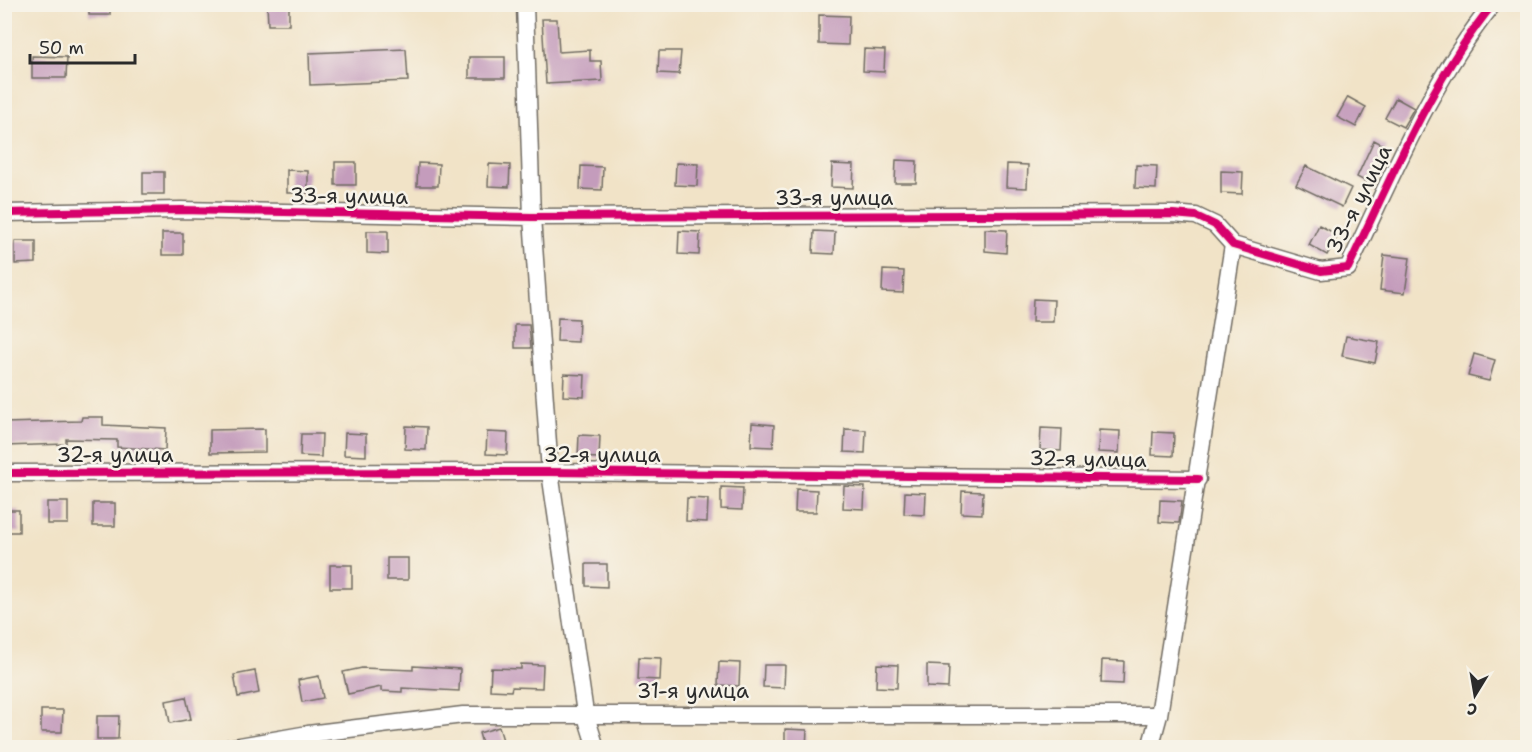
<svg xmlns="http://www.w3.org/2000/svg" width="1532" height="752" font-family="'Shantell Sans',sans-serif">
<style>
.building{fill:#c49cbc}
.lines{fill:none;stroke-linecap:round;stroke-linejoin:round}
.minor-casing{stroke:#706b62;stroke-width:19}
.minor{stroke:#fff;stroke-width:16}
.cycleway-casing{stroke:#f7f3e8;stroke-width:11}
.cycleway{stroke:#d6006c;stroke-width:8}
.labels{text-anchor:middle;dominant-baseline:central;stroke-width:5;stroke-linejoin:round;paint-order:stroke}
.street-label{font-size:21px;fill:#2b2b2b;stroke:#f7f3e8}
</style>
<rect width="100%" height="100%" fill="#f7f3e8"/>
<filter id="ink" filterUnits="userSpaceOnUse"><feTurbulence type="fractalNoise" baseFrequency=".0167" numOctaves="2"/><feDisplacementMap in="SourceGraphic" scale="12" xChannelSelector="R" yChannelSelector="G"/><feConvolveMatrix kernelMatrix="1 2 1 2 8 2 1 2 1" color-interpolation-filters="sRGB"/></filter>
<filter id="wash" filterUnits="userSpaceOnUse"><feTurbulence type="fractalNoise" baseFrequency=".008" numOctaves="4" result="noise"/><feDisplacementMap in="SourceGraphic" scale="24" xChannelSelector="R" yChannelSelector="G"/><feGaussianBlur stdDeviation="1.35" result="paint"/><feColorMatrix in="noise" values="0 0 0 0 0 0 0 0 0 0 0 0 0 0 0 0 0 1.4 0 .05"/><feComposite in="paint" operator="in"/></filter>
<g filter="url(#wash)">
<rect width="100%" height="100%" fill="#f1e3c7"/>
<g id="blocks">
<!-- building -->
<path class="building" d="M 89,4 L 110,4 L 110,15 L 89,15 Z
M 267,4 L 289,4 L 289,25 L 268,25 Z
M 819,15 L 849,16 L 848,45 L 819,44 Z
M 542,19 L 557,19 L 559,52 L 590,50 L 590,61 L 601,61 L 602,81 L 546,84 Z
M 406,49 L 408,81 L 310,85 L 309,53 Z
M 864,49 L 885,50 L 884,72 L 863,71 Z
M 659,51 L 681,51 L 679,74 L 658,73 Z
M 32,56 L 67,57 L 66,78 L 32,78 Z
M 469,57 L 505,57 L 505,78 L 469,78 Z
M 1348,97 L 1366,107 L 1356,127 L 1337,117 Z
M 1396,98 L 1414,108 L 1403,127 L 1385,118 Z
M 1374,140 L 1387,147 L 1370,184 L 1357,177 Z
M 896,160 L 917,161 L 916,183 L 895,183 Z
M 335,162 L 356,162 L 356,185 L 335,185 Z
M 418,163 L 439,164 L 438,186 L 417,186 Z
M 676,163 L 698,164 L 697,186 L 675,185 Z
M 489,164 L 510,165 L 509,187 L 488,186 Z
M 832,164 L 854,165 L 853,188 L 831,187 Z
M 1007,164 L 1028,165 L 1027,188 L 1006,187 Z
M 1136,165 L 1157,166 L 1156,189 L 1135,188 Z
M 581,166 L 603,167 L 602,190 L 580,189 Z
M 1306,166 L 1351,188 L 1342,207 L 1296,185 Z
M 287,170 L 308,171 L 308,193 L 287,193 Z
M 1221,171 L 1243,172 L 1242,194 L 1221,193 Z
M 143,172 L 164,172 L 164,194 L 143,194 Z
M 1319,225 L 1338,235 L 1327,255 L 1309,245 Z
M 985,229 L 1007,230 L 1006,253 L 985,251 Z
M 367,231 L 388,231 L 388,254 L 367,253 Z
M 679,231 L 700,232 L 699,255 L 678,254 Z
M 814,231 L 835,232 L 834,254 L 813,253 Z
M 162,233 L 183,233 L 183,255 L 162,255 Z
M 15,241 L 36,241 L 36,263 L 15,264 Z
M 1384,255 L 1410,258 L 1405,293 L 1380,290 Z
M 883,270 L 904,271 L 903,293 L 882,292 Z
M 1033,299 L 1054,300 L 1053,322 L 1032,322 Z
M 558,318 L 579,319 L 578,342 L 557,341 Z
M 515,325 L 529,325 L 531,348 L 515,348 Z
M 1346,336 L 1379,342 L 1375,363 L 1342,356 Z
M 1474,354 L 1495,360 L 1489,381 L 1468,376 Z
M 564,374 L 585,375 L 584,397 L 563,396 Z
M 82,417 L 103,417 L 103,425 L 166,428 L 165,450 L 117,447 L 117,440 L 66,439 L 66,444 L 4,446 L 4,423 L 81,421 Z
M 752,423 L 774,425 L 773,447 L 751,446 Z
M 406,426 L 427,427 L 426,450 L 405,449 Z
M 1041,428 L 1062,429 L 1061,451 L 1040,450 Z
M 265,429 L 265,452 L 210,453 L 210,430 Z
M 845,429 L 866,430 L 865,453 L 844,452 Z
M 1099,430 L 1120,431 L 1119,453 L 1098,452 Z
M 487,432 L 508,433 L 507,455 L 486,454 Z
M 1153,432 L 1174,433 L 1173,456 L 1152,455 Z
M 345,433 L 366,434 L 366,456 L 344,455 Z
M 301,434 L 322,434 L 321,457 L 300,456 Z
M 579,435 L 600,436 L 599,458 L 578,457 Z
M 844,486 L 865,487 L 864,509 L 843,508 Z
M 721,487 L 743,488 L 742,510 L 721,509 Z
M 796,489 L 817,490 L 816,512 L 795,512 Z
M 962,491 L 983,492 L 982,514 L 961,513 Z
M 905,492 L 926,493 L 925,515 L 904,514 Z
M 687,498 L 708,499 L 707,522 L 686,521 Z
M 1160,500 L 1182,501 L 1179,523 L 1159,522 Z
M 47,502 L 68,502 L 68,524 L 47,524 Z
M 93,503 L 115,503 L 115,526 L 93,526 Z
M 4,510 L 19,510 L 19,532 L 4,532 Z
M 387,558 L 408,558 L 408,580 L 387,580 Z
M 586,564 L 607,564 L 607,587 L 586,586 Z
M 330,565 L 352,565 L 352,588 L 330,588 Z
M 639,657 L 661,658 L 660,680 L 638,679 Z
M 1102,660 L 1124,661 L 1123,684 L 1101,683 Z
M 719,662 L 740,663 L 739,686 L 718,685 Z
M 521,664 L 543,665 L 542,688 L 512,687 L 511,691 L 490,690 L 491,668 L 521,669 Z
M 877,664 L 898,665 L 897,688 L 876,687 Z
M 764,665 L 785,665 L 784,688 L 763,687 Z
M 927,665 L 949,666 L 948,688 L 927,687 Z
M 413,666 L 460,669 L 459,691 L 402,688 L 402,692 L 381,691 L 381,687 L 348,694 L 343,672 L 362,668 L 413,670 Z
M 255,671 L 259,693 L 238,697 L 234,675 Z
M 319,676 L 323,698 L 302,702 L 298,680 Z
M 186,697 L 191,719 L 170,723 L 166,701 Z
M 41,710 L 63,710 L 62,732 L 41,732 Z
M 97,716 L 119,716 L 118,739 L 97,739 Z
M 499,727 L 505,747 L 483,747 L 479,733 Z
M 785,729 L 807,730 L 806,747 L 785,747 Z"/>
</g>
</g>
<g filter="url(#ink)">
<use href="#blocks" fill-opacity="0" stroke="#706b62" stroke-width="1.5"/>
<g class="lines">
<!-- minor casing -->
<g class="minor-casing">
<path id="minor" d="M 525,4 L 532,217 L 550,472 L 585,713 L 596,748
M 4,213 L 181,210 L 532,217 L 1173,214 L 1196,216 L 1215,225 L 1233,245 L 1321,271 L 1348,268 C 1391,179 1430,82 1493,4
M 4,473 L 550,472 L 1198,479
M 228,748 L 308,734 L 463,715 L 1159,715
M 1150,748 L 1159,715 L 1233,245"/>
</g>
<!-- minor -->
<use href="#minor" class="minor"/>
<!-- cycleway casing -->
<g class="cycleway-casing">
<path id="cycleway" d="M 4,213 L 181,210 L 532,217 L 1173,214 L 1196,216 L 1215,225 L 1233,245 L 1321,271 L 1348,268 C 1391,179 1430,82 1493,4
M 4,473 L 550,472 L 1198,479"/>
</g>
<!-- cycleway -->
<use href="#cycleway" class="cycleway"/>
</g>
</g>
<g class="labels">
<!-- street labels -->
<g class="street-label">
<text transform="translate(349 196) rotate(1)">33-я улица</text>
<text x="834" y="198">33-я улица</text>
<text transform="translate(1359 199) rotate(-63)">33-я улица</text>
<text x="115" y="455">32-я улица</text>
<text x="602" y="455">32-я улица</text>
<text transform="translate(1088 459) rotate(1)">32-я улица</text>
<text x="693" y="691">31-я улица</text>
</g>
</g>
<!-- margin -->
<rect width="1532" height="752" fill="none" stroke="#f7f3e8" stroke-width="24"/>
<!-- north arrow -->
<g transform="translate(1475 695) rotate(191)" stroke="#f7f3e8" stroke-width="4.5" paint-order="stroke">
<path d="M0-4.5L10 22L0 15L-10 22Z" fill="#2b2b2b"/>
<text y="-9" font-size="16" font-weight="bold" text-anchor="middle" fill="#2b2b2b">С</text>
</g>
<!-- scale -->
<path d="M30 54v9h105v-9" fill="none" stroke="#2b2b2b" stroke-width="3"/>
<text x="39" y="54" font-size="18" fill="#2b2b2b" stroke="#f7f3e8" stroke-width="4.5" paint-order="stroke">50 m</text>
</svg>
